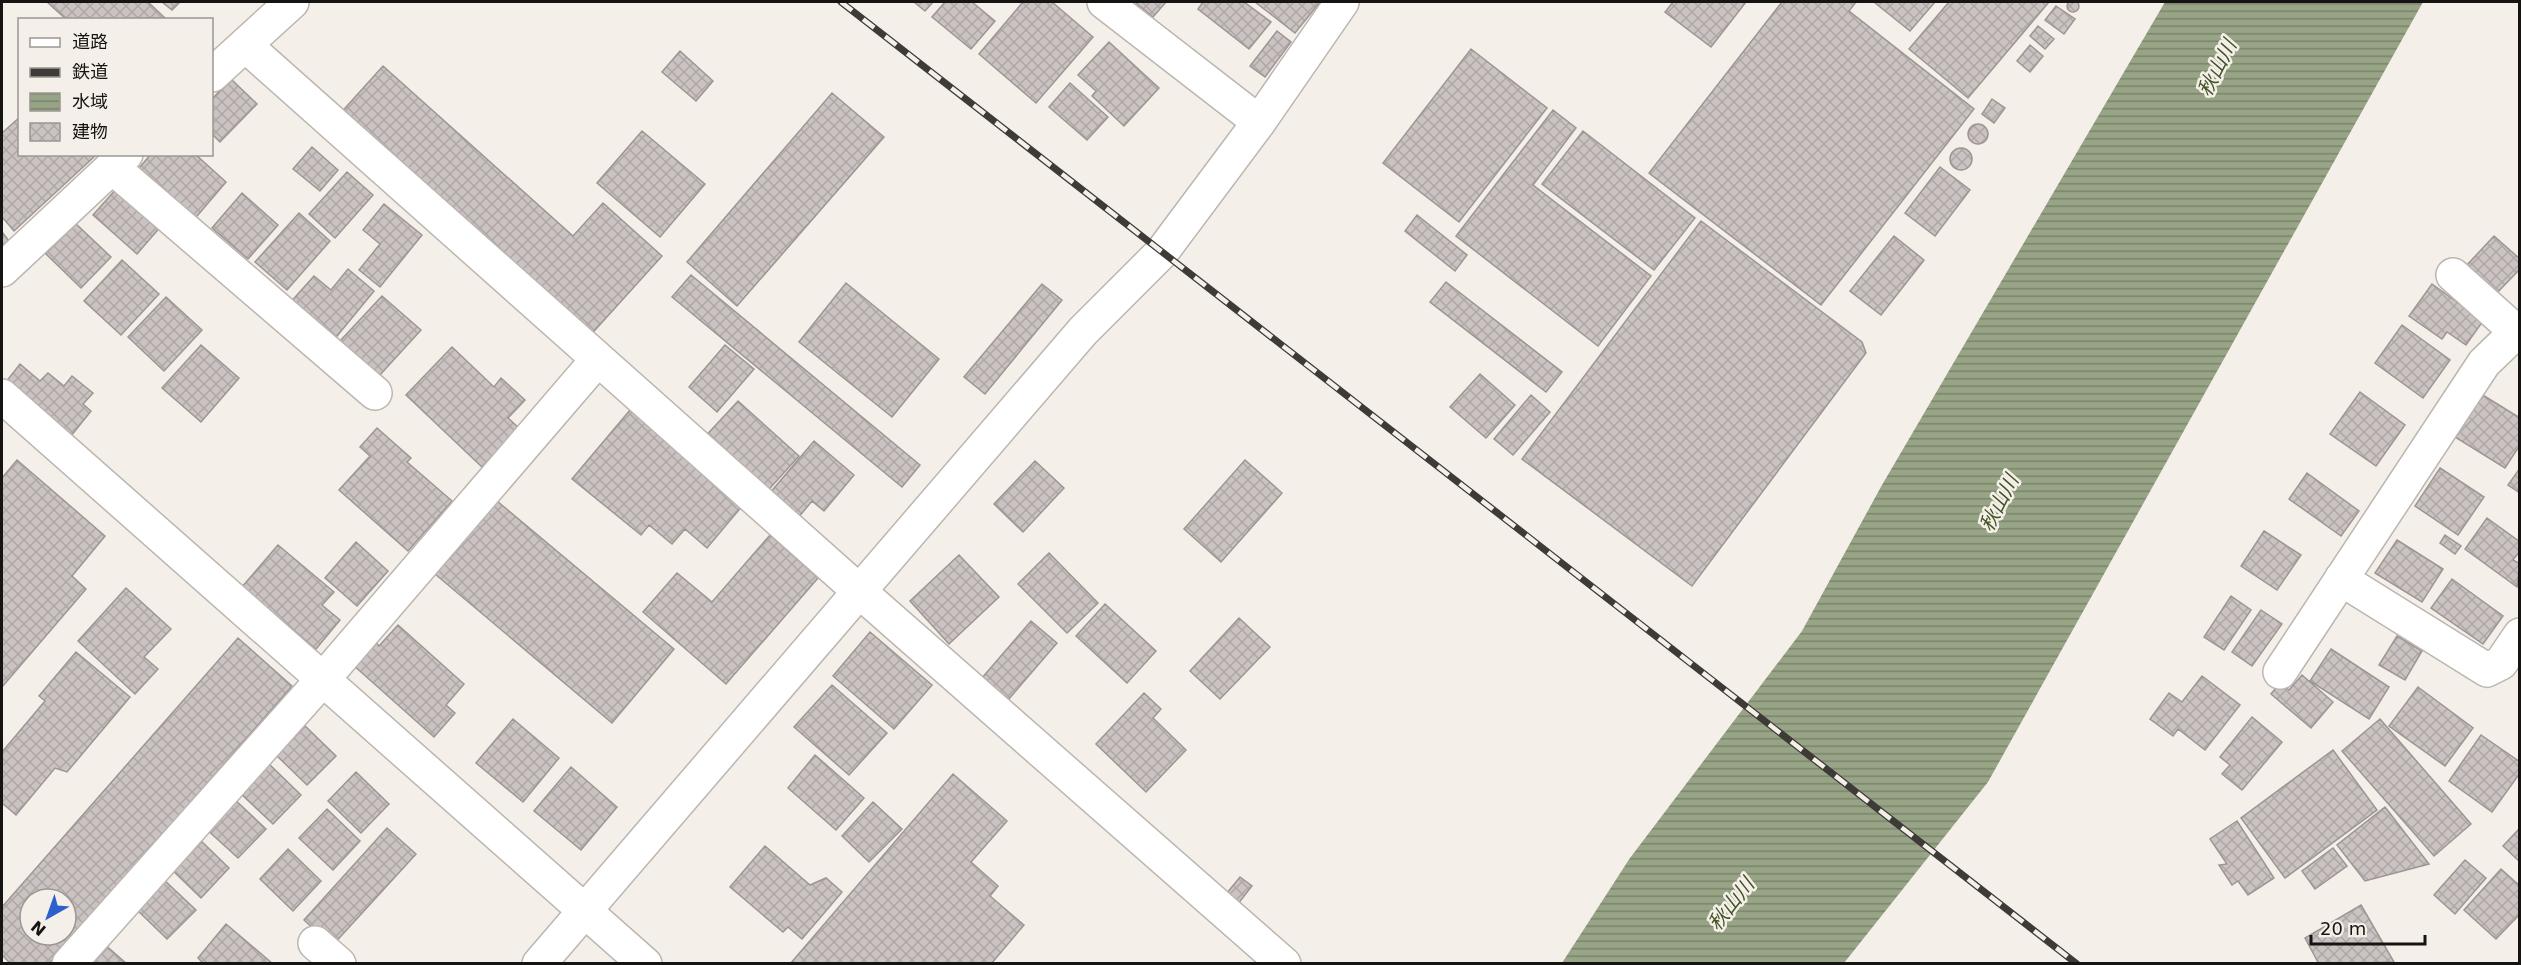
<svg xmlns="http://www.w3.org/2000/svg" width="2521" height="965" font-family="'DejaVu Sans','Noto Sans JP',sans-serif">
<style>
.water{fill:url(#water-rules)}
.building{fill:url(#building-cross-hatch);stroke:#9d9594;stroke-width:1.5;fill-rule:evenodd}
.lines{fill:none;stroke-linecap:round;stroke-linejoin:round}
.minor-casing{stroke:#bcb6b1;stroke-width:36}
.tertiary-casing{stroke:#bcb6b1;stroke-width:36}
.minor{stroke:#fff;stroke-width:33}
.tertiary{stroke:#fff;stroke-width:33}
.rail-casing{stroke:#3d3a37;stroke-width:7}
.rail{stroke:#f5efe9;stroke-width:4.5;stroke-dasharray:14;stroke-linecap:butt}
.labels{text-anchor:middle;dominant-baseline:central;stroke-width:5;stroke-linejoin:round;paint-order:stroke}
.water-label{font-size:20px;font-style:italic;fill:#425424;stroke:#f5efe9}
</style>
<defs>
<pattern id="water-rules" width="6" height="5" patternUnits="userSpaceOnUse" patternTransform="scale(1.5)"><rect width="6" height="5" fill="#98a486"/><path d="M0 2.5h6" fill="none" stroke="#7b846c"/></pattern>
<pattern id="building-cross-hatch" width="8" height="8" patternUnits="userSpaceOnUse" patternTransform="scale(1.5)"><rect width="8" height="8" fill="#cbc3c1"/><path d="M0 0l8 8M0 8l8-8" fill="none" stroke="#aea7a5"/></pattern>
</defs>
<rect width="100%" height="100%" fill="#f5efe9"/>
<!-- water -->
<path class="water" d="M 2165,2 L 2423,2 L 1988,782 L 1844,963 L 1562,963 L 1630,858 L 1802,631 L 1882,485 Z"/>
<!-- building -->
<path class="building" d="M2067 6a6 6 0 1 1 12 0a6 6 0 1 1-12 0Z
M 47,2 L 148,2 L 165,18 L 67,20 Z
M 162,2 L 180,2 L 172,10 Z
M 914,2 L 933,2 L 925,11 Z
M 945,2 L 972,2 L 995,21 L 971,49 L 932,17 Z
M 1023,2 L 1052,2 L 1093,37 L 1036,103 L 979,54 Z
M 1135,2 L 1166,2 L 1153,17 Z
M 1203,2 L 1244,2 L 1271,22 L 1249,49 L 1198,9 Z
M 1255,2 L 1320,2 L 1295,33 Z
M 1673,2 L 1746,2 L 1711,47 L 1665,12 Z
M 1782,2 L 1856,2 L 1849,11 L 1974,109 L 1821,305 L 1649,173 Z
M 1874,2 L 1935,2 L 1910,31 Z
M 1949,2 L 2049,2 L 1968,98 L 1909,49 Z
M 2056,6 L 2075,19 L 2064,34 L 2045,20 Z
M 2038,26 L 2054,39 L 2045,49 L 2030,36 Z
M 1277,31 L 1291,42 L 1265,77 L 1250,66 Z
M 1109,42 L 1159,88 L 1124,126 L 1092,96 L 1096,91 L 1078,75 Z
M 2030,45 L 2043,56 L 2030,72 L 2017,61 Z
M 1471,49 L 1547,108 L 1459,222 L 1383,163 Z
M 680,51 L 713,81 L 696,101 L 662,72 Z
M 383,66 L 573,236 L 603,203 L 662,256 L 587,339 L 338,116 Z
M 231,79 L 257,104 L 220,142 L 212,134 L 212,99 Z
M 1070,83 L 1108,117 L 1087,140 L 1049,107 Z
M 832,93 L 884,137 L 737,306 L 687,262 Z
M 1992,99 L 2005,108 L 1994,123 L 1982,114 Z
M 1553,110 L 1576,128 L 1533,185 L 1651,276 L 1598,346 L 1456,236 Z
M 20,117 L 20,154 L 97,154 L 14,231 L 2,217 L 2,133 Z
M1968 134a10 10 0 1 1 20 0a10 10 0 1 1-20 0Z
M 642,131 L 705,184 L 660,237 L 597,183 Z
M 1583,131 L 1695,218 L 1654,270 L 1542,184 Z
M 312,147 L 338,170 L 320,191 L 293,169 Z
M1950 159a11 11 0 1 1 22 0a11 11 0 1 1-22 0Z
M 151,154 L 195,154 L 226,182 L 192,222 L 135,173 Z
M 1940,167 L 1970,190 L 1935,236 L 1905,213 Z
M 347,172 L 373,195 L 335,238 L 309,214 Z
M 118,187 L 162,225 L 137,254 L 93,215 Z
M 242,193 L 278,225 L 248,259 L 212,228 Z
M 384,204 L 422,235 L 380,287 L 359,270 L 380,244 L 363,230 Z
M 299,213 L 330,241 L 287,290 L 255,262 Z
M 1417,215 L 1467,255 L 1455,271 L 1405,231 Z
M 1701,221 L 1862,342 L 1866,353 L 1692,586 L 1522,459 Z
M 74,222 L 111,257 L 81,288 L 45,253 Z
M 2,232 L 9,241 L 2,248 Z
M 1894,236 L 1924,260 L 1881,315 L 1850,291 Z
M 2494,236 L 2520,259 L 2520,269 L 2496,294 L 2466,266 Z
M 122,260 L 159,294 L 121,335 L 84,301 Z
M 348,269 L 374,291 L 333,341 L 289,304 L 314,276 L 331,290 Z
M 691,275 L 920,465 L 902,487 L 672,297 Z
M 1446,282 L 1562,372 L 1546,392 L 1430,302 Z
M 846,283 L 939,359 L 892,417 L 799,342 Z
M 1042,284 L 1062,300 L 985,394 L 964,377 Z
M 2432,284 L 2483,321 L 2466,345 L 2447,332 L 2442,339 L 2409,316 Z
M 382,296 L 421,330 L 379,376 L 340,341 Z
M 166,297 L 202,330 L 164,371 L 128,337 Z
M 2402,325 L 2450,360 L 2423,398 L 2375,363 Z
M 201,345 L 239,378 L 201,422 L 162,388 Z
M 725,345 L 754,369 L 717,412 L 689,387 Z
M 452,347 L 494,387 L 501,378 L 525,400 L 508,418 L 520,429 L 483,468 L 406,395 Z
M 20,364 L 40,381 L 48,373 L 64,386 L 72,376 L 93,393 L 83,404 L 91,411 L 71,436 L 6,382 Z
M 1480,374 L 1515,405 L 1486,438 L 1450,407 Z
M 2360,392 L 2405,425 L 2376,466 L 2330,434 Z
M 2481,394 L 2520,418 L 2520,445 L 2505,468 L 2455,437 Z
M 1531,395 L 1550,412 L 1513,455 L 1494,439 Z
M 738,401 L 799,456 L 763,496 L 702,440 Z
M 630,410 L 743,505 L 707,548 L 685,529 L 672,544 L 649,525 L 641,535 L 572,479 Z
M 377,428 L 411,458 L 407,462 L 452,501 L 408,551 L 339,490 L 370,456 L 360,447 Z
M 814,441 L 854,475 L 824,511 L 812,501 L 793,524 L 764,500 Z
M 17,460 L 105,536 L 72,576 L 86,589 L 2,687 L 2,478 Z
M 1245,460 L 1282,493 L 1221,562 L 1184,529 Z
M 1035,461 L 1064,488 L 1023,532 L 994,504 Z
M 2440,468 L 2484,497 L 2458,535 L 2415,506 Z
M 2520,468 L 2520,493 L 2508,485 Z
M 2307,473 L 2359,511 L 2341,536 L 2289,499 Z
M 497,501 L 674,649 L 612,723 L 435,574 Z
M 2487,518 L 2520,542 L 2520,551 L 2513,560 L 2520,564 L 2517,587 L 2465,549 Z
M 2264,531 L 2301,555 L 2277,590 L 2241,566 Z
M 770,535 L 818,578 L 726,684 L 643,612 L 677,573 L 712,602 Z
M 2445,535 L 2461,546 L 2455,554 L 2440,543 Z
M 2397,540 L 2443,569 L 2422,602 L 2375,573 Z
M 356,542 L 388,571 L 357,606 L 325,578 Z
M 278,545 L 334,592 L 322,605 L 340,620 L 316,649 L 242,587 Z
M 1049,553 L 1098,603 L 1067,633 L 1018,584 Z
M 959,555 L 999,597 L 949,644 L 910,601 Z
M 2452,579 L 2503,616 L 2483,644 L 2431,608 Z
M 126,588 L 171,629 L 144,657 L 158,669 L 135,694 L 78,641 Z
M 2231,596 L 2251,610 L 2224,650 L 2204,637 Z
M 1105,604 L 1156,651 L 1127,683 L 1076,636 Z
M 2261,610 L 2282,624 L 2252,666 L 2232,652 Z
M 1239,618 L 1270,647 L 1220,699 L 1190,671 Z
M 1031,621 L 1057,643 L 1008,700 L 982,678 Z
M 398,625 L 464,684 L 446,705 L 455,713 L 434,737 L 352,664 L 374,640 L 379,646 Z
M 870,632 L 932,685 L 894,729 L 833,676 Z
M 2397,636 L 2422,651 L 2405,680 L 2379,665 Z
M 238,638 L 292,686 L 49,964 L 11,964 L 2,955 L 2,907 ZM 30,899 L 66,899 L 66,935 L 30,935 Z
M 2331,649 L 2389,687 L 2369,719 L 2310,681 Z
M 76,652 L 130,697 L 67,772 L 55,768 L 16,815 L 2,803 L 2,752 L 45,701 L 39,696 Z
M 2302,675 L 2333,702 L 2311,728 L 2271,694 L 2280,683 L 2289,690 Z
M 2202,676 L 2240,705 L 2205,750 L 2178,729 L 2173,736 L 2150,719 L 2169,693 L 2182,702 Z
M 832,685 L 887,733 L 849,775 L 794,727 Z
M 2418,687 L 2473,728 L 2445,766 L 2389,726 Z
M 1144,693 L 1161,709 L 1153,718 L 1186,750 L 1146,792 L 1096,744 Z
M 2252,717 L 2282,742 L 2242,790 L 2222,774 L 2230,765 L 2220,757 Z
M 513,719 L 559,758 L 523,802 L 476,763 Z
M 2380,719 L 2471,824 L 2434,856 L 2342,751 Z
M 302,723 L 336,756 L 307,785 L 274,753 Z
M 2481,735 L 2520,762 L 2520,773 L 2492,812 L 2449,781 Z
M 2333,750 L 2377,810 L 2285,878 L 2241,818 Z
M 815,755 L 864,798 L 836,830 L 788,788 Z
M 268,763 L 301,795 L 273,824 L 239,792 Z
M 571,767 L 617,807 L 581,850 L 534,811 Z
M 356,772 L 389,804 L 361,833 L 328,801 Z
M 953,774 L 1007,821 L 971,862 L 998,886 L 990,896 L 1024,925 L 991,964 L 790,964 Z
M 232,797 L 266,829 L 238,858 L 204,827 Z
M 873,802 L 902,829 L 869,862 L 842,836 Z
M 2385,807 L 2429,864 L 2365,881 L 2337,845 Z
M 327,809 L 360,841 L 333,870 L 299,838 Z
M 2237,821 L 2274,878 L 2248,895 L 2238,881 L 2232,885 L 2219,865 L 2227,864 L 2210,839 Z
M 387,828 L 416,854 L 332,946 L 304,920 Z
M 2520,828 L 2520,862 L 2503,846 Z
M 196,836 L 229,868 L 201,898 L 167,865 Z
M 765,846 L 810,885 L 826,878 L 842,892 L 802,939 L 788,927 L 783,932 L 730,887 Z
M 2333,848 L 2347,866 L 2315,889 L 2302,871 Z
M 288,849 L 321,881 L 293,911 L 260,879 Z
M 2465,860 L 2486,878 L 2455,914 L 2434,895 Z
M 2501,869 L 2520,886 L 2520,914 L 2496,939 L 2464,910 Z
M 1240,877 L 1252,886 L 1234,909 L 1222,899 Z
M 162,878 L 196,910 L 167,939 L 134,907 Z
M 2361,905 L 2394,962 L 2319,964 L 2305,938 Z
M 226,924 L 273,964 L 204,964 L 198,958 Z
M 103,943 L 127,964 L 86,964 Z"/>
<g class="lines">
<!-- minor casing -->
<g class="minor-casing">
<path id="minor" d="M 1104,2 L 1259,122
M 245,45 L 859,591 L 1284,964
M 212,75 L 292,2
M 112,167 L 375,393
M 2,270 L 126,154
M 2453,275 L 2520,335
M 2,396 L 645,964
M 2341,579 L 2487,670 L 2501,663 L 2520,635
M 2280,672 L 2484,363 L 2516,332
M 315,943 L 339,964
M 69,964 L 324,678 L 598,359"/>
</g>
<!-- tertiary casing -->
<g class="tertiary-casing">
<path id="tertiary" d="M 539,964 L 1083,331 L 1162,252 L 1259,122 L 1342,2"/>
</g>
<!-- minor -->
<use href="#minor" class="minor"/>
<!-- tertiary -->
<use href="#tertiary" class="tertiary"/>
<!-- rail casing -->
<g class="rail-casing">
<path id="rail" d="M 841,2 L 2077,964"/>
</g>
<!-- rail -->
<use href="#rail" class="rail"/>
</g>
<g class="labels">
<!-- water labels -->
<g class="water-label">
<text transform="translate(2217 68) rotate(-63)">秋山川</text>
<text transform="translate(1999 503) rotate(-63)">秋山川</text>
<text transform="translate(1731 904) rotate(-52)">秋山川</text>
</g>
</g>
<!-- border -->
<rect width="2521" height="965" fill="none" stroke="#161412" stroke-width="6"/>
<!-- legend -->
<rect x="18" y="18" width="195" height="138" fill="#f5efe9" stroke="#9c9793" stroke-width="1.5"/>
<rect x="30" y="38" width="30" height="9" fill="#ffffff" stroke="#9c9793" stroke-width="1.5"/>
<text x="72" y="48" font-size="18" fill="#161412">道路</text>
<rect x="30" y="68" width="30" height="9" fill="#3d3a37" stroke="#9c9793" stroke-width="1.5"/>
<text x="72" y="78" font-size="18" fill="#161412">鉄道</text>
<rect x="30" y="93" width="30" height="18" fill="url(#water-rules)" stroke="#9c9793" stroke-width="1.5"/>
<text x="72" y="108" font-size="18" fill="#161412">水域</text>
<rect x="30" y="123" width="30" height="18" fill="url(#building-cross-hatch)" stroke="#9c9793" stroke-width="1.5"/>
<text x="72" y="138" font-size="18" fill="#161412">建物</text>
<!-- north arrow -->
<g transform="translate(48 917) rotate(220)"><circle r="28" fill="#f5efe9" stroke="#9c9793" stroke-width="1.5"/>
<path d="M0-4.5L10 22L0 15L-10 22Z" fill="#2d5fcd"/>
<text y="-9" font-size="16" font-weight="bold" text-anchor="middle" fill="#161412">N</text>
</g>
<!-- scale -->
<path d="M2311 935v9h114v-9" fill="none" stroke="#161412" stroke-width="3"/>
<text x="2320" y="935" font-size="18" fill="#161412" stroke="#f5efe9" stroke-width="4.5" paint-order="stroke">20 m</text>
</svg>
